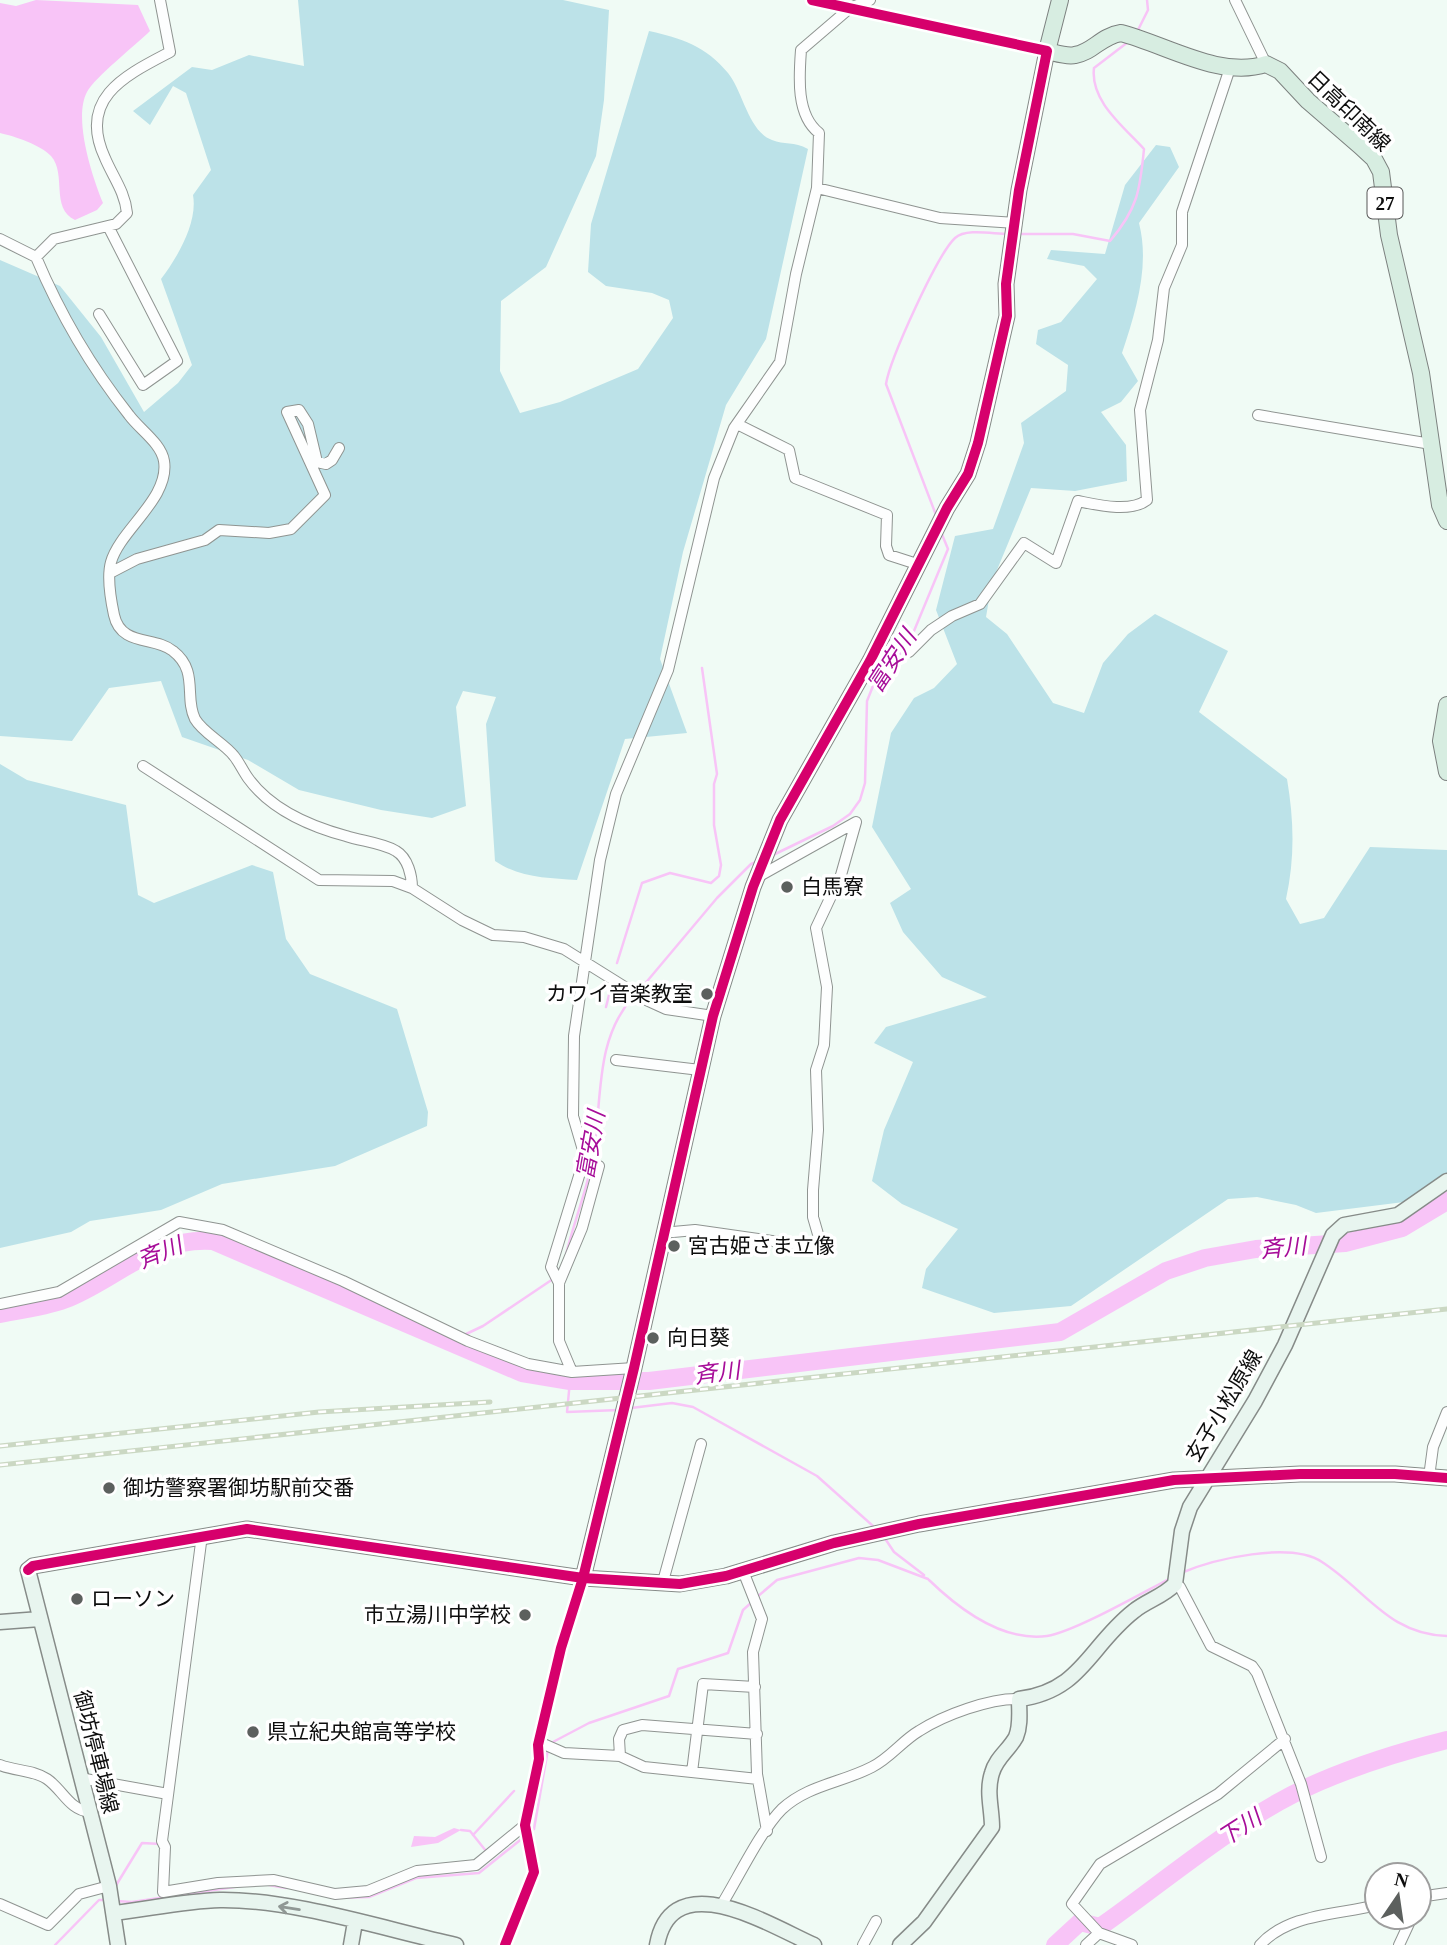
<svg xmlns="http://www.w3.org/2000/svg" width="1447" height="1945" font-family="'Times New Roman','Noto Sans JP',serif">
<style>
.forest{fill:#bce2e8}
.water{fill:#f8c4f7}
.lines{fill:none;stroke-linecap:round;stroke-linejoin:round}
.stream{stroke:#f8c4f7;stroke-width:2.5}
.river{stroke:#f8c4f7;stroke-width:18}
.street-casing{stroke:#8f9491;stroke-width:12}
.secondary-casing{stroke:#868b88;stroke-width:17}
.primary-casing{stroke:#7c817f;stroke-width:18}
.street{stroke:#fdfefe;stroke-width:10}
.secondary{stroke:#e8f5ef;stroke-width:14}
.primary{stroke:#d7ede1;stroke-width:16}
.rail-casing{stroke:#cbd8c3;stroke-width:5}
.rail{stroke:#fff;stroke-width:2.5;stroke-dasharray:8;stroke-linecap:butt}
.cycleway-casing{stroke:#fff;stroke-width:15}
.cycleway{stroke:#d6006c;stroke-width:10}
.oneway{stroke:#909895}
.poi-dot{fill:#5c605e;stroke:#fff;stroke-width:2.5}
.labels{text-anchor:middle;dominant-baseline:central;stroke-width:7;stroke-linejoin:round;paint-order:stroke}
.shield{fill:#fff;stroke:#565656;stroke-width:2}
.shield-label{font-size:19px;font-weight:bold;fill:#0d0d0d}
.street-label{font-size:21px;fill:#0d0d0d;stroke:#fff}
.poi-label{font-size:21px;fill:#0d0d0d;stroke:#fff;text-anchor:start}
.water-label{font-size:23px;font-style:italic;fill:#a70d99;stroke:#fff}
</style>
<rect width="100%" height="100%" fill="#f0fbf5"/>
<!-- forest -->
<path class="forest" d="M 298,0 L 563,0 L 609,10 L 604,100 L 596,156 L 546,267 L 501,301 L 500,371 L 520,413 L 560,402 L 638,369 L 673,318 L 669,300 L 652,293 L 606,286 L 588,272 L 591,224 L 649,31 C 681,38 706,46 728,73 C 743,91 748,131 772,140 C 784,145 794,141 808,149 L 766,339 L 726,405 L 683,552 L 660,659 L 687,733 L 625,739 L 577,880 C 548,878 520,878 495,861 L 486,724 L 496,697 L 463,691 L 456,707 L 466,806 L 432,818 L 381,810 L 299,790 L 248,760 L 182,737 L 161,681 L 109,688 L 72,741 L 0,736 L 0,260 L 60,286 L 101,337 L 144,412 L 178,383 L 192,365 L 161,279 C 177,258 198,223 193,195 L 211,170 L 186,93 L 173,86 L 150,125 L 133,111 L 192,67 L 212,70 L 249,55 L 304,66 Z
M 1156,145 L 1170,147 L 1179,167 L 1139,223 C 1150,266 1136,311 1122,353 L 1138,381 L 1121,402 L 1101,412 L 1126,445 L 1127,481 L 1075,491 L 1031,488 L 992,582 L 986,617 L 1007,634 L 1053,703 L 1084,713 L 1103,663 L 1128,634 L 1155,614 L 1228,651 L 1199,712 L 1287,779 C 1294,820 1295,858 1286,899 L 1300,924 L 1324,918 L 1370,847 L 1447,850 L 1447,1173 L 1412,1201 L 1316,1213 L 1296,1205 L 1257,1197 L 1228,1199 L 1071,1306 L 994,1313 L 922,1288 L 926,1269 L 958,1229 L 902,1204 L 872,1181 L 884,1130 L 913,1062 L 874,1043 L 886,1027 L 987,997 L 942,977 L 903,932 L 890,903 L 911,889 L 872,827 L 891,733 L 914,698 L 934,688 L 957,664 L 936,610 L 955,536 L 993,529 L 1024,443 L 1021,423 L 1066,391 L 1068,365 L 1036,344 L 1038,330 L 1061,322 L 1097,279 L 1084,266 L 1047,259 L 1051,250 L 1105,254 L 1125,185 Z
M 0,764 L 27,780 L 126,805 L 138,895 L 154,903 L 252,865 L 273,872 L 286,939 L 310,974 L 397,1009 L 428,1112 L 427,1126 L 335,1166 L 222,1184 L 161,1210 L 90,1221 L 71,1232 L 0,1248 Z"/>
<!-- water -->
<path class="water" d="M 36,0 L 138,5 L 150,31 C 137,44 94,78 87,92 C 73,118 92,176 103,203 L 97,210 L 75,220 C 50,208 67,174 51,156 C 41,145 14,136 0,133 L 0,3 L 16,6 Z
M 454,1828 L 461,1830 L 438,1843 L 411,1847 L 414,1836 L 435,1837 Z"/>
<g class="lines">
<!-- stream -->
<path class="stream" d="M 1137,32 L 1148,10 L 1147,0
M 1018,234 L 1073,234 L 1110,241 C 1138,208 1140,190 1144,149 C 1123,126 1090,101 1094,68 L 1128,42
M 936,515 L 886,384 C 890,359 937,255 955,238 C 966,228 993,234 1008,234
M 771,856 L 833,826 L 850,814 L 860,800 L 865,783 L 867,701 L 873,686 L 909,643 L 948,549 L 941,532
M 617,963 L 642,883 L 670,873 L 711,883 L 719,876 L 721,865 L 714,825 L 714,784 L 717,774 L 702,668
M 638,992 L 717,898 L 751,864 L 759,861
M 606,1007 L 611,987
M 566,1255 C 574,1220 589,1186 594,1151 C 602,1099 595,1039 633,997
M 464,1335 L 483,1326 L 553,1279
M 570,1381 L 567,1412 L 619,1410
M 631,1408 L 672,1403 L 693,1407 L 817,1476 L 873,1526
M 886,1540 L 894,1552 L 924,1575
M 1181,1573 C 1214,1559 1290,1541 1322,1562 C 1366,1590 1389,1635 1447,1636
M 929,1580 C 959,1609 1002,1642 1047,1636 C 1074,1632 1142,1593 1169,1579
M 757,1597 L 777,1580 L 859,1558 L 878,1560 L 928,1579
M 551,1743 L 589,1723 L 669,1696 L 678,1669 L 728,1653 L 743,1610 L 752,1602
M 461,1830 L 470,1831 L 486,1851
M 529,1833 L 534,1829 L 548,1749
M 473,1835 L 514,1791
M 269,1885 L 286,1888
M 115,1887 L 142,1843 L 161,1844
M 334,1898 L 369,1897 L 416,1878 L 479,1873 L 524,1837
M 116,1901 L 132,1902 L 241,1886
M 55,1945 L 99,1900 L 106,1900"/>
<!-- river -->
<path class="river" d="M 0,1314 C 22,1309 48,1307 69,1298 C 121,1276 153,1237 213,1241 L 522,1373 L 570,1381 L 649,1381 L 1060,1332 L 1166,1271 L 1205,1258 L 1256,1249 L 1345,1243 L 1402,1228 L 1447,1201
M 1055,1945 L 1080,1922 L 1100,1927 C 1170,1878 1240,1816 1319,1782 C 1361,1764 1403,1751 1447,1740"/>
<!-- street casing -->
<g class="street-casing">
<path id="street" d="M 812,0 L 1047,51
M 1235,0 L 1266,64
M 817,188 L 940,218 L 1016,223
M 0,239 L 36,257 C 60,314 91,367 129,415 C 140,430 161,443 164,461 C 170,498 120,530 111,562 C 107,576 111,601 114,615 C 121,647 155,636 173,651 C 199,671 184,697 195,719 C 203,733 224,743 234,756 C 239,762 243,771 248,778 C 271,810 309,826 346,836 C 361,841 383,843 396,851 C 408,858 412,876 412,888
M 36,257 L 54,239 L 116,224 L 127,213 C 125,192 113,177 105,158 C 77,98 126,75 170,52 L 160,0
M 99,314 L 143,385 L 177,361 L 108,226
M 1258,415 L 1431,444
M 737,424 L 789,450 L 795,478 L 887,515 L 886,546 L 889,555 L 920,565
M 110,573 L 137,559 L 205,540 L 219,530 L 269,533 L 291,529 L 325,495 L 287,412 L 299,410 L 308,424 L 317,462 L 326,464 L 332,460 L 339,448
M 909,652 L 931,630 L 952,616 L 980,604 L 1024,543 L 1056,563 L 1078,501 C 1098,505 1130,513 1147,500 L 1140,410 L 1158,340 L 1164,288 L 1182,245 L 1182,212 L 1230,68
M 143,766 L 319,880 L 393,881 L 412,888 L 462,920 L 493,935 L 524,937 L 564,949 L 644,999 L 666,1009 L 713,1016
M 756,878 L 856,822
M 616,1060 L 700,1070
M 662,1233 L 695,1230 L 822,1248 L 813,1217 L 813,1190 L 818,1130 L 816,1070 L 824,1045 L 827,987 L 816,928 L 841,875 L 856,822
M 559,1283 L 551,1267 L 583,1163 L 583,1150 L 573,1116 L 574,1036 L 600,860 L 616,794 L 668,670 L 714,478 L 734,428 L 780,362 L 796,274 L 817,188 L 819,133 C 796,115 799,77 801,50 L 850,8 L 870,0
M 0,1304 L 59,1292 L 179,1222 L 223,1230 L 343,1281 L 468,1341 L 528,1364 L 572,1372 L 634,1368
M 572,1372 L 559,1341 L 559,1283 L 582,1228 L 599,1166
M 1429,1477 L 1433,1447 L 1447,1412
M 202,1535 L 162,1841 L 165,1847 L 163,1892 L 218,1883 L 274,1880 L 335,1894 L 368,1891 L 417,1871 L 476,1865 L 525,1825
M 743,1571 L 762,1619 L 753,1652 L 757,1774 L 767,1831
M 1175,1584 L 1180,1587 L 1211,1646 L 1252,1666 L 1257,1673 L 1301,1784 L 1321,1857
M 662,1585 L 701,1444
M 757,1734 L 642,1725 L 623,1730 L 619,1739 L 620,1756 L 644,1767 L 758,1779
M 539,1742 L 564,1753 L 620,1756
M 0,1765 C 15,1771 34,1770 47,1779 C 63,1790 69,1810 90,1812
M 692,1772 L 703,1684 L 755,1687
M 80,1778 L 168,1794
M 1419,1897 L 1447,1893
M 0,1904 L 48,1925 L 79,1894 L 109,1886
M 722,1904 C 738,1878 761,1830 782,1809 C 808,1785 841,1783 872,1767 C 890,1758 902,1741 919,1731 C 944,1715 990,1698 1019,1699
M 505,1945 L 534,1872 L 525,1825 L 539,1759 L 538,1745 L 561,1648 L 583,1578
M 863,1945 L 876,1921
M 1086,1945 L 1099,1933
M 1132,1945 L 1099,1933 L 1072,1904 L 1100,1864 L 1218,1794 L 1285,1739
M 1260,1945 C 1289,1913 1338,1915 1377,1905
M 1399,1945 L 1412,1917"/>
</g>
<!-- secondary casing -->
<g class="secondary-casing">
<path id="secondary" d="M 583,1578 L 634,1368 L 713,1016 L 753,887 L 780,820 L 870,661 L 947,508 L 968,474 L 978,443 L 1007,316 L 1006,284 L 1019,190 L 1047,51
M 0,1622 L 40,1619
M 114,1913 C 149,1909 184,1901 220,1900 C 292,1899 384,1929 456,1945
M 118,1945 L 109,1886 L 28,1570 L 33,1566 L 247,1529 L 583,1578 L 680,1584 L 726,1576 L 834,1543 L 919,1524 L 1174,1480 L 1300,1474 L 1395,1474 L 1447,1478
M 351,1945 L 355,1922
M 657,1945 C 672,1863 771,1926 814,1945
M 900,1945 L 924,1922 L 992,1827 C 992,1808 986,1792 992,1773 C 996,1758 1009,1750 1016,1737 C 1021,1725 1019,1711 1019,1699 C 1082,1691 1089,1646 1134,1611 C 1146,1601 1164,1596 1175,1584 L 1182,1531 L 1190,1507 L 1255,1401 L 1285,1345 L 1333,1235 L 1344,1225 L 1398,1215 L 1447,1181"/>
</g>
<!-- primary casing -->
<g class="primary-casing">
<path id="primary" d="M 1060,0 L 1047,51 C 1056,53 1067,57 1075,55 C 1093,52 1101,36 1121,33 C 1167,45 1220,79 1266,64 L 1280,71 L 1308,101 L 1360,146 L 1374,159 L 1381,172 L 1389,235 L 1421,373 L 1440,505 L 1447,521
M 1447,705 L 1441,741 L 1447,772"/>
</g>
<!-- street -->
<use href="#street" class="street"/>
<!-- secondary -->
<use href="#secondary" class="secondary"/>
<!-- primary -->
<use href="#primary" class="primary"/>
<!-- rail casing -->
<g class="rail-casing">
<path id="rail" d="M 0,1446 L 319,1412 L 490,1402
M 0,1465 L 1447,1309"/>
</g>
<!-- rail -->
<use href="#rail" class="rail"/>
<!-- cycleway casing -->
<g class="cycleway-casing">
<path id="cycleway" d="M 28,1570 L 33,1566 L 247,1529 L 583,1578 L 680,1584 L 726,1576 L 834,1543 L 919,1524 L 1174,1480 L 1300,1474 L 1395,1474 L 1447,1478
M 505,1945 L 534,1872 L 525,1825 L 539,1759 L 538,1745 L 561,1648 L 583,1578 L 634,1368 L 713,1016 L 753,887 L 780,820 L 870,661 L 947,508 L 968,474 L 978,443 L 1007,316 L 1006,284 L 1019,190 L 1047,51 L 812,0"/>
</g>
<!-- cycleway -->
<use href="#cycleway" class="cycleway"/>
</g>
<!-- one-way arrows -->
<defs><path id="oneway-shaft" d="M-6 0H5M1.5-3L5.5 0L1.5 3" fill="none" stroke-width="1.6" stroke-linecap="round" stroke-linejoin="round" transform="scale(1.75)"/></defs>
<use class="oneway" href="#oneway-shaft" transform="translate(289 1908) rotate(-171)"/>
<!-- markers -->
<g class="poi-dot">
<circle cx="787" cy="887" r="7"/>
<circle cx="707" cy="994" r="7"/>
<circle cx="674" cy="1246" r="7"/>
<circle cx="653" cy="1338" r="7"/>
<circle cx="109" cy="1488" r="7"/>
<circle cx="77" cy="1599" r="7"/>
<circle cx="525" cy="1615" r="7"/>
<circle cx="253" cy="1732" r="7"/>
</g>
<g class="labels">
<!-- shield labels -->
<rect class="shield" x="1367.5" y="187.5" width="35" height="31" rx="5"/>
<g class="shield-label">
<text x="1385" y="203">27</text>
</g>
<!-- street labels -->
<g class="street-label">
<text transform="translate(1349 111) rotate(44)">日高印南線</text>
<text transform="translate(1224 1406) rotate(-59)">玄子小松原線</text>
<text transform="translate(96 1752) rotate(76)">御坊停車場線</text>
</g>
<!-- poi labels -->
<g class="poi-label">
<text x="801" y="887">白馬寮</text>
<text x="693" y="994" text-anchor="end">カワイ音楽教室</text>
<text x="688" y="1246">宮古姫さま立像</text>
<text x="667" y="1338">向日葵</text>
<text x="123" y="1488">御坊警察署御坊駅前交番</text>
<text x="91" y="1599">ローソン</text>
<text x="511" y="1615" text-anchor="end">市立湯川中学校</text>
<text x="267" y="1732">県立紀央館高等学校</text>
</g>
<!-- water labels -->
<g class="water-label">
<text transform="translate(892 661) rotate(-57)">富安川</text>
<text transform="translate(591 1145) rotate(-80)">富安川</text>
<text transform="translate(1283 1248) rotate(-5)">斉川</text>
<text transform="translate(160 1253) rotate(-22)">斉川</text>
<text transform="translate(717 1373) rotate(-7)">斉川</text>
<text transform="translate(1240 1828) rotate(-33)">下川</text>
</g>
</g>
<!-- north arrow -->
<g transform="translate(1398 1896) rotate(13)"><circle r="33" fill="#ffffff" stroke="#9e9e9e" stroke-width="2"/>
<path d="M0-5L12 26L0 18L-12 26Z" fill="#5c605e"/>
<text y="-10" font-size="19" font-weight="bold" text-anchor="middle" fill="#0d0d0d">N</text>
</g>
</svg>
